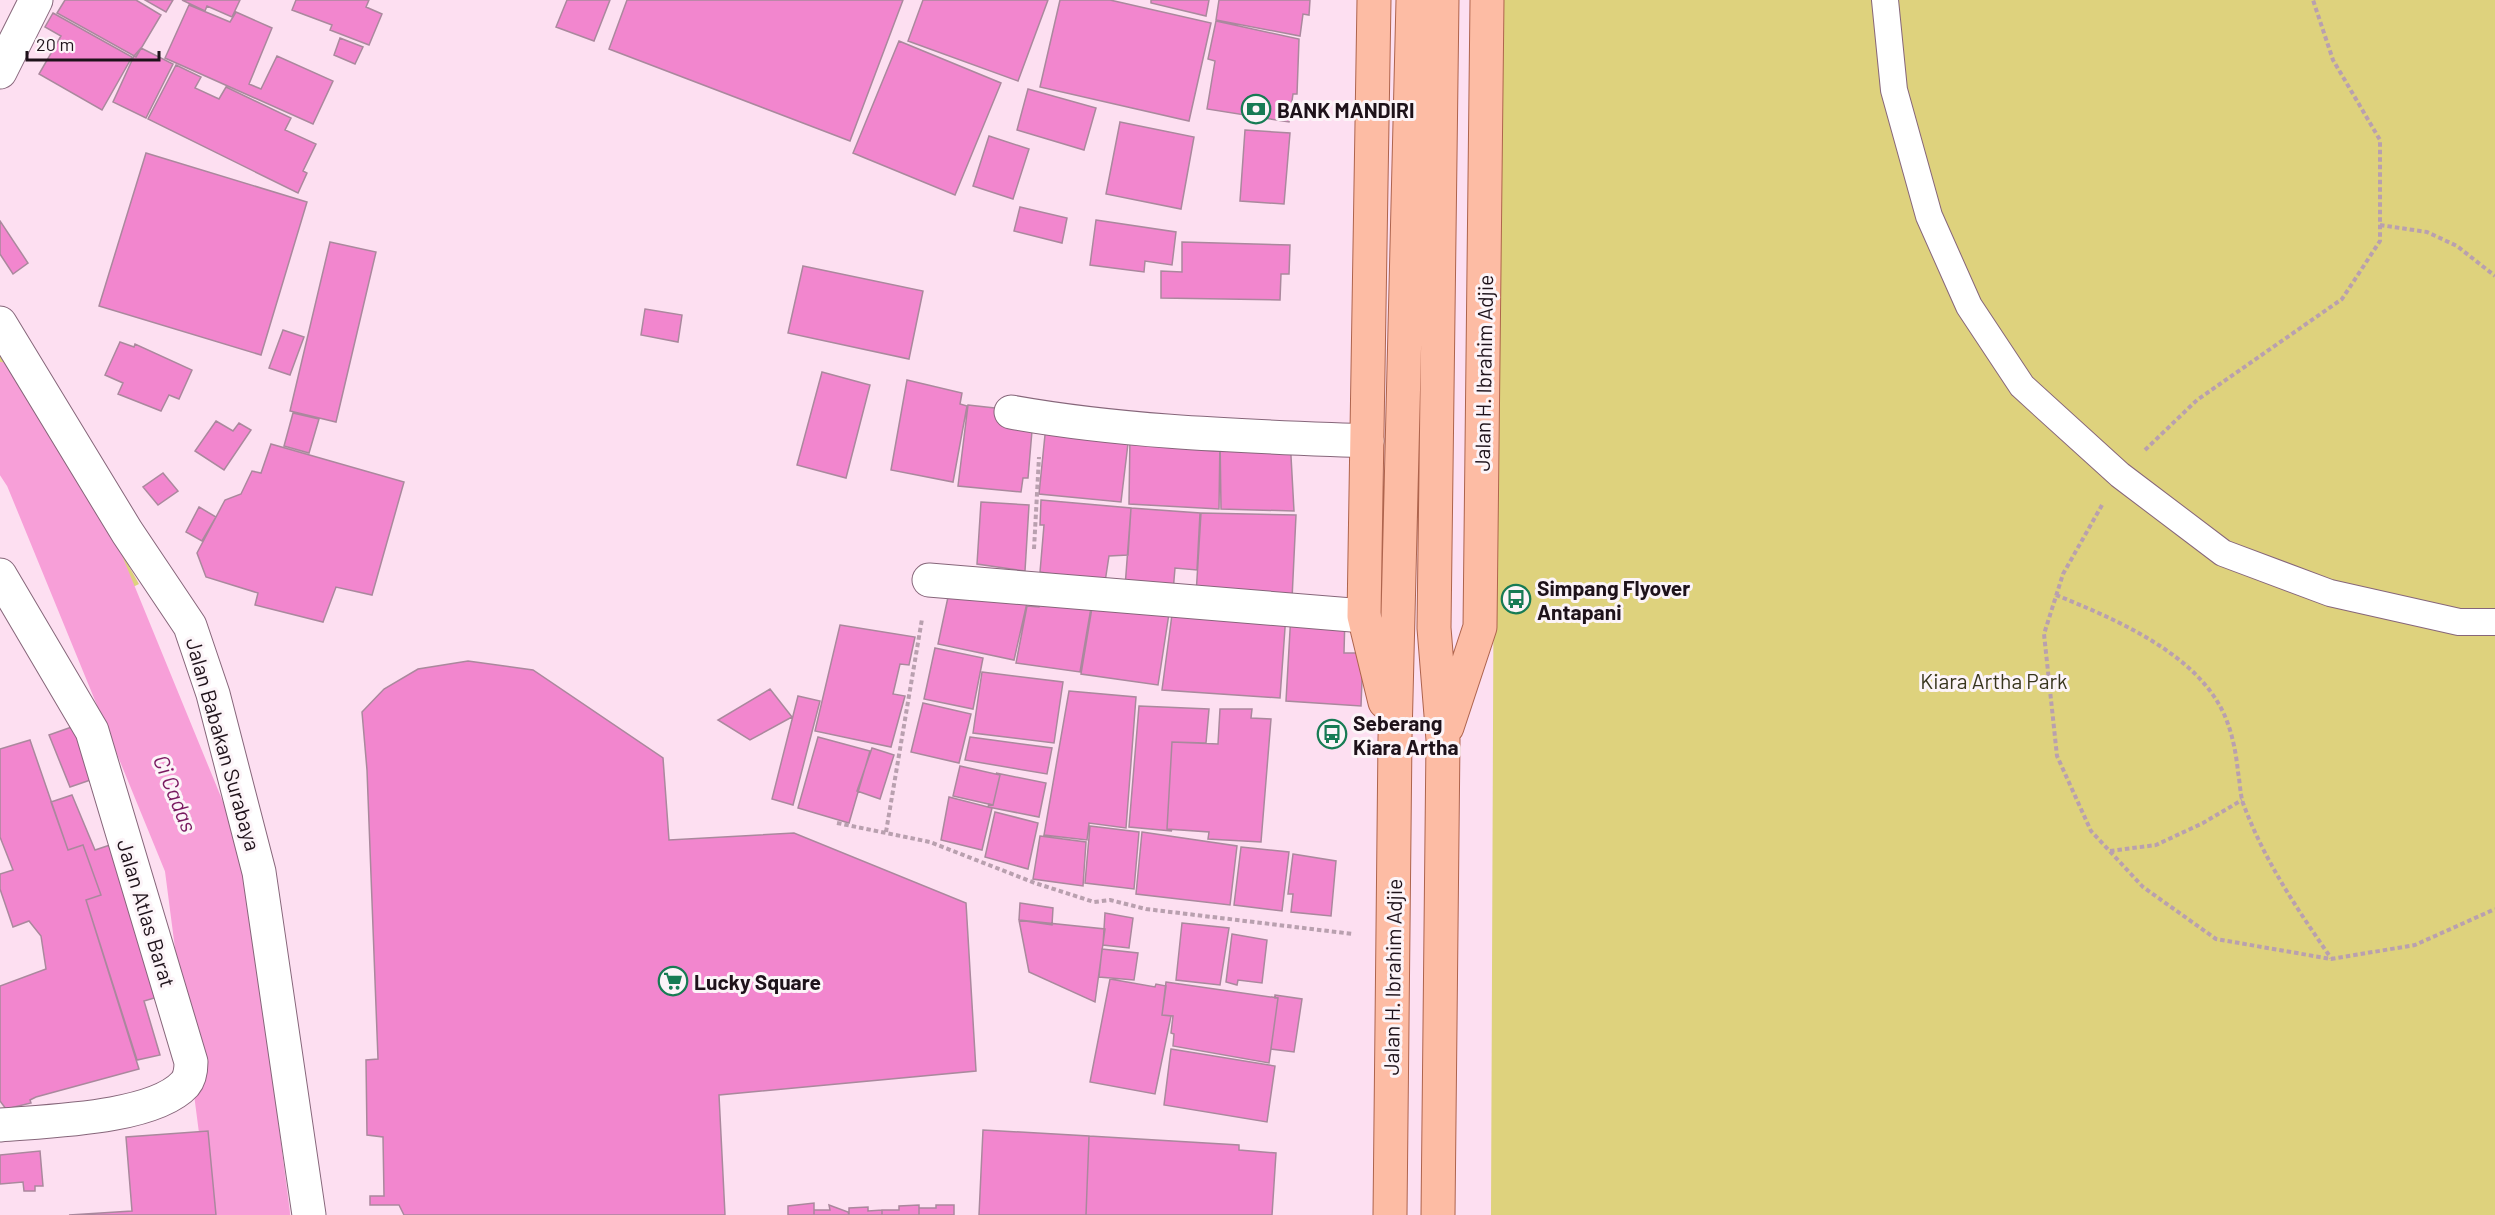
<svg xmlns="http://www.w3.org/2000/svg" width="2495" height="1215" font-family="Barlow,sans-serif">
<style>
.green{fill:#ded27d}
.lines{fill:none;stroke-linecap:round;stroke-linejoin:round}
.river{stroke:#f79fd8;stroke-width:80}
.building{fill:#f286ce;stroke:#aa889d;stroke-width:1.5}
.lane-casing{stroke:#86667a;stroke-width:28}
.street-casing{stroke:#86667a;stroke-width:35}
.primary-casing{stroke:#ae644d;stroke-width:35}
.path{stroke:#b9a0af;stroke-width:4;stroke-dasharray:4.5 3;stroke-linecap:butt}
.lane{stroke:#fff;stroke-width:26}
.street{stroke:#fff;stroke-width:33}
.primary{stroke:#fdbca4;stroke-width:33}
.labels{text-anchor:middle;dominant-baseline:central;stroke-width:6;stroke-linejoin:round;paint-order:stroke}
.poi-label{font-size:21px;font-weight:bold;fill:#1e121a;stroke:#fcf4f8;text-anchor:start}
.street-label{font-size:21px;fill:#1e121a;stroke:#fcf4f8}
.park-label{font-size:21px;fill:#38351d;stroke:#fcf4f8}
.water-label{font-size:22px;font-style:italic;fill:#791960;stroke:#fcf4f8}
</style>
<rect width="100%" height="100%" fill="#fddff1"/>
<!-- green -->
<path class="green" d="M 1496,0 L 2495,0 L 2495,1215 L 1491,1215 Z
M 0,349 L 86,490 L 139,584 L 127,590 L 91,523 L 0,375 Z"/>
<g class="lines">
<!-- river -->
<path class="river" d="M 0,402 L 43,468 L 204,861 L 250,1215"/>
</g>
<!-- building -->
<path class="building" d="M 65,0 L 136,0 L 161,15 L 136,57 L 57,13 Z
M 145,0 L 173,0 L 166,12 Z
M 182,0 L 240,0 L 232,17 L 207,6 L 205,11 Z
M 296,0 L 369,0 L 366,7 L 382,14 L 369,45 L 330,30 L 332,25 L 292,10 Z
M 567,0 L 610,0 L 594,41 L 556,27 Z
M 627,0 L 903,0 L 850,141 L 609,49 Z
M 923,0 L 1048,0 L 1018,81 L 908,41 Z
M 1060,0 L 1110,0 L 1211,23 L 1189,121 L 1040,87 Z
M 1151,0 L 1209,0 L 1206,16 L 1151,3 Z
M 1219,0 L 1310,0 L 1309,15 L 1303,14 L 1300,36 L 1216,20 Z
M 189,5 L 230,22 L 236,12 L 272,28 L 249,84 L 261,89 L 277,56 L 333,81 L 313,124 L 165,58 Z
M 53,13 L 132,57 L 102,110 L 39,74 L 61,36 L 45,27 Z
M 1216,21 L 1299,39 L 1297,94 L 1293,94 L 1289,122 L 1207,109 L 1215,61 L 1208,59 Z
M 340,38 L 363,47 L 355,64 L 334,55 Z
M 899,41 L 1001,83 L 955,195 L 853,153 Z
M 141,48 L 173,64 L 146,118 L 113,102 L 134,56 Z
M 176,65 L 201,77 L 195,88 L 219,99 L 226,87 L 291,118 L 285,130 L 316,144 L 303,171 L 307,173 L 298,193 L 148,119 Z
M 1028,89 L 1096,108 L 1084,150 L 1017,130 Z
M 1120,122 L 1194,137 L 1181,209 L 1106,194 Z
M 1245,130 L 1290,133 L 1284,204 L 1240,201 Z
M 989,136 L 1029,149 L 1013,199 L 973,186 Z
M 146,153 L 307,202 L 261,355 L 99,306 Z
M 1020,207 L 1067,218 L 1062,243 L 1014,231 Z
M 1096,220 L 1176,232 L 1172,265 L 1145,261 L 1144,272 L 1090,265 Z
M 0,221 L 28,263 L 13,274 L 0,254 Z
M 330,242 L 376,252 L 336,422 L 290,411 Z
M 1182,242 L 1290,245 L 1289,274 L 1281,274 L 1280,300 L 1161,298 L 1161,271 L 1182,272 Z
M 803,266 L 923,291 L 909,359 L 788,333 Z
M 645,309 L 682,315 L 678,342 L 641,335 Z
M 283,330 L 304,337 L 290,375 L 269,368 Z
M 120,342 L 134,347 L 135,344 L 192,370 L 179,399 L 169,395 L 161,411 L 118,394 L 123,383 L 105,375 Z
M 822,372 L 870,385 L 846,478 L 797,465 Z
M 907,380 L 962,393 L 960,404 L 967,406 L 953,482 L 891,470 Z
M 968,405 L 1004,409 L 1033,419 L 1028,478 L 1023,478 L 1021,492 L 958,486 Z
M 293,413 L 319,419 L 309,453 L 284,446 Z
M 216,421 L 233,431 L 239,423 L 251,430 L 224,470 L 195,451 Z
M 1046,425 L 1129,435 L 1121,502 L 1039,494 Z
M 1130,435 L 1220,436 L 1219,509 L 1129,504 Z
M 1220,436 L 1290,438 L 1294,511 L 1221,509 Z
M 271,444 L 404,482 L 372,595 L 336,587 L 323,622 L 255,605 L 258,593 L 206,577 L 197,553 L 225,500 L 241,494 L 252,471 L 261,473 Z
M 163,473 L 178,491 L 158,505 L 143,487 Z
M 1041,500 L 1131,508 L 1128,555 L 1109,556 L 1105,582 L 1040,572 L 1044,525 L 1040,525 Z
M 981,502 L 1029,505 L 1025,571 L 977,564 Z
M 199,507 L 216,517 L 202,541 L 186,532 Z
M 1131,508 L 1200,513 L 1197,570 L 1175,568 L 1173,592 L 1125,587 Z
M 1201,513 L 1296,515 L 1292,599 L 1196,595 Z
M 951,583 L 1029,594 L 1014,660 L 938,644 Z
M 1041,591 L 1091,608 L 1080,672 L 1016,663 L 1027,606 L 1039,607 Z
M 1094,596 L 1170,607 L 1158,685 L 1081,674 Z
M 1173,607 L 1286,614 L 1280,698 L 1162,690 Z
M 1291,613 L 1345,615 L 1344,653 L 1363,653 L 1361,706 L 1286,701 Z
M 840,625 L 915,637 L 909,665 L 900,664 L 893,694 L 905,696 L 891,747 L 815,731 Z
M 935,648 L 983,658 L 973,709 L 924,699 Z
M 468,661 L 533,670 L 663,758 L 669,840 L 794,833 L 966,903 L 976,1071 L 719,1095 L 725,1215 L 404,1215 L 399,1205 L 370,1205 L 370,1196 L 384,1196 L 383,1137 L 367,1135 L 366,1060 L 378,1059 L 367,770 L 362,712 L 384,689 L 418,669 Z
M 982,672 L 1063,682 L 1054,743 L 973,733 Z
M 770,689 L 792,717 L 750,740 L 718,720 Z
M 1069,691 L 1136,697 L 1126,828 L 1089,823 L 1087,840 L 1044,835 Z
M 798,696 L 820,701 L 793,805 L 772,799 Z
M 923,703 L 971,714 L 959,763 L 911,752 Z
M 1139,706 L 1209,709 L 1206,743 L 1172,742 L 1167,829 L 1172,831 L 1129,827 Z
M 1220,709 L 1252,709 L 1251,718 L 1271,719 L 1261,842 L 1208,839 L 1209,832 L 1167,829 L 1172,742 L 1218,744 Z
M 83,723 L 102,776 L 70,787 L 49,735 Z
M 818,737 L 870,751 L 849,823 L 798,808 Z
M 970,737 L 1052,748 L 1047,774 L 965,760 Z
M 30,740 L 68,850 L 83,845 L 101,895 L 86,900 L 139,1069 L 36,1097 L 30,1100 L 31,1103 L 6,1109 L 0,1101 L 0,986 L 46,969 L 41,936 L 29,921 L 13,927 L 0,889 L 0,874 L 13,870 L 0,837 L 0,749 Z
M 872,748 L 894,755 L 880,799 L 857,791 Z
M 960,766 L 1000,775 L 993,805 L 953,796 Z
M 996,773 L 1046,783 L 1039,817 L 988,807 L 989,804 L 993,805 L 1000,775 Z
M 72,795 L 95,850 L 119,842 L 168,994 L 144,1001 L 160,1055 L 137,1060 L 86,900 L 101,895 L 83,845 L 68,850 L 51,802 Z
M 949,797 L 992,808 L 982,850 L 941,840 Z
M 995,812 L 1038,823 L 1028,869 L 985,857 Z
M 1090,826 L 1139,832 L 1134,889 L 1085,883 Z
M 1142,832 L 1237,846 L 1230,905 L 1136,894 Z
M 1040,836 L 1086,842 L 1083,886 L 1033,879 Z
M 1241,847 L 1289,852 L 1282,911 L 1234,905 Z
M 1293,854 L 1336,861 L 1331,916 L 1291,912 L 1293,894 L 1288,894 Z
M 1020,903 L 1053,908 L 1052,925 L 1019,920 Z
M 1105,913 L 1133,918 L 1129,948 L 1103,945 Z
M 1019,920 L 1105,929 L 1095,1002 L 1029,972 Z
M 1182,923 L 1229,928 L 1220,985 L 1176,980 Z
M 1232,934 L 1267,940 L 1262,983 L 1238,980 L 1237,985 L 1226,982 Z
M 1102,949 L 1138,953 L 1134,980 L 1099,977 Z
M 1110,979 L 1155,987 L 1156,984 L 1166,986 L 1162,1015 L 1171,1016 L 1155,1094 L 1090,1082 Z
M 1166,982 L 1278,998 L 1269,1063 L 1173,1046 L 1174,1034 L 1171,1033 L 1173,1016 L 1162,1015 Z
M 1275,995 L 1302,999 L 1294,1052 L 1271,1049 L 1278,998 L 1275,998 Z
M 1171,1049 L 1275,1066 L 1267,1122 L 1164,1105 Z
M 983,1130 L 1089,1136 L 1086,1215 L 979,1215 Z
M 208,1131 L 216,1215 L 69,1215 L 132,1211 L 126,1137 Z
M 1089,1136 L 1239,1145 L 1239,1150 L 1276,1153 L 1272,1215 L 1086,1215 Z
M 40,1151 L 43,1186 L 35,1186 L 35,1191 L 24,1191 L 23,1182 L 0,1184 L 0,1155 Z
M 814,1203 L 814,1215 L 788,1215 L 788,1206 Z
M 829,1205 L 848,1212 L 849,1215 L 814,1215 L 814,1210 L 830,1210 Z
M 919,1205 L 919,1215 L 882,1215 L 882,1210 L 899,1210 L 899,1206 Z
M 936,1205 L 954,1205 L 954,1215 L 919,1215 L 919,1208 L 936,1208 Z
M 868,1207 L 868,1211 L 882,1210 L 882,1215 L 849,1215 L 849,1208 Z"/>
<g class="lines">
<!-- lane casing -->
<g class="lane-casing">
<path id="lane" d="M 1885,0 L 1894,90 L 1929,216 L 1969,306 L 2022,386 L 2120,475 L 2223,553 L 2330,593 L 2459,622 L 2495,622"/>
</g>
<!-- street casing -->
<g class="street-casing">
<path id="street" d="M 0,72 L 36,0
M 0,323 L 127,532 L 190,626 L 213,694 L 259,872 L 309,1215
M 1011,412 C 1128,433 1248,436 1367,441
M 0,575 L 92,731 L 191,1062 C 191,1070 190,1078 185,1084 C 153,1119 46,1121 0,1125
M 929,580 L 1364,616"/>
</g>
<!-- primary casing -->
<g class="primary-casing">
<path id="primary" d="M 1374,0 L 1364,616 L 1385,702
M 1447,727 L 1480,627 L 1487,0
M 1390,1215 L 1395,738 L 1413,0
M 1438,1215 L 1443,740 L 1434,628 L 1442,0"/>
</g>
<!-- path -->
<path class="path" d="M 2380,225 L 2427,232 L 2457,246 L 2495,276
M 2145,450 L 2197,400 L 2342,299 L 2380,241 L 2380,140 L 2333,60 L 2313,0
M 2102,505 L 2063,574 L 2044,634 L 2057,756 L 2091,831 L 2143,887 L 2216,939 L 2331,959 L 2415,945 L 2495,909
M 1034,549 L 1039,457
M 2056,595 C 2115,619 2196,653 2224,714 C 2232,732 2236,752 2238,772 C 2240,782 2240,794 2243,803 C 2264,860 2297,909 2331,958
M 837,823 L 930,842 L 1035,883 L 1094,902 L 1110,900 L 1146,909 L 1353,934
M 886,832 L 922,619
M 2110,851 L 2156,845 L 2203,823 L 2242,800"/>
<!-- lane -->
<use href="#lane" class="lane"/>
<!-- street -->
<use href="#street" class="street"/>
<!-- primary -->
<use href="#primary" class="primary"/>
</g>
<!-- icons -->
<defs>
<g id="bank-ring" transform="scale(1.5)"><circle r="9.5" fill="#fcf4f8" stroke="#177b54" stroke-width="1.5"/><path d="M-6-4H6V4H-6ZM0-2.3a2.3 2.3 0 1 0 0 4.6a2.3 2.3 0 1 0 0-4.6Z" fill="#177b54"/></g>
<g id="bus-ring" transform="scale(1.5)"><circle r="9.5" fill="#fcf4f8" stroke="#177b54" stroke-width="1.5"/><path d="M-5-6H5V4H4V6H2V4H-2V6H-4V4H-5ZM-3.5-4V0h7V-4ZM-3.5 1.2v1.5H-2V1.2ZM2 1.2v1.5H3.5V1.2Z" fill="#177b54"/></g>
<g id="supermarket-ring" transform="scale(1.5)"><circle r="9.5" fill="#fcf4f8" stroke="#177b54" stroke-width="1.5"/><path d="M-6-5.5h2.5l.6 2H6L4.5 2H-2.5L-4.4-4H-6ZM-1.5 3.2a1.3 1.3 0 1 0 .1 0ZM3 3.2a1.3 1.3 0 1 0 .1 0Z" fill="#177b54"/></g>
</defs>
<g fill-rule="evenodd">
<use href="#bank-ring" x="1256" y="109"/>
<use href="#bus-ring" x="1516" y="599"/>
<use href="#bus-ring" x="1332" y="734"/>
<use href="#supermarket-ring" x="673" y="981"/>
</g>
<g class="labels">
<!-- poi labels -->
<g class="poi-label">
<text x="1277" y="109">BANK MANDIRI</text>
<text x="1537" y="587">Simpang Flyover<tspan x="1537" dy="24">Antapani</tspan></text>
<text x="1353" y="722">Seberang<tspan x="1353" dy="24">Kiara Artha</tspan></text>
<text x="694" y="981">Lucky Square</text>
</g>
<!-- street labels -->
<g class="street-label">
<text transform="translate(1483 373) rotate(-89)">Jalan H. Ibrahim Adjie</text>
<text transform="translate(224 744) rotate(74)">Jalan Babakan Surabaya</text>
<text transform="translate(147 913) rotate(73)">Jalan Atlas Barat</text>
<text transform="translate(1392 977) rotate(-89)">Jalan H. Ibrahim Adjie</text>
</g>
<!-- park labels -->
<g class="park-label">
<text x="1994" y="680">Kiara Artha Park</text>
</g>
<!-- water labels -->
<g class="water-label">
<text transform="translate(176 793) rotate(68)">Ci Cadas</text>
</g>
</g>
<!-- scale -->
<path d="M27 51v9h132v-9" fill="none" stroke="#1e121a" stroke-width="3"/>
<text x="36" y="51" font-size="18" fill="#1e121a" stroke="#fcf4f8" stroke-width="4.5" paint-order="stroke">20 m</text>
</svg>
